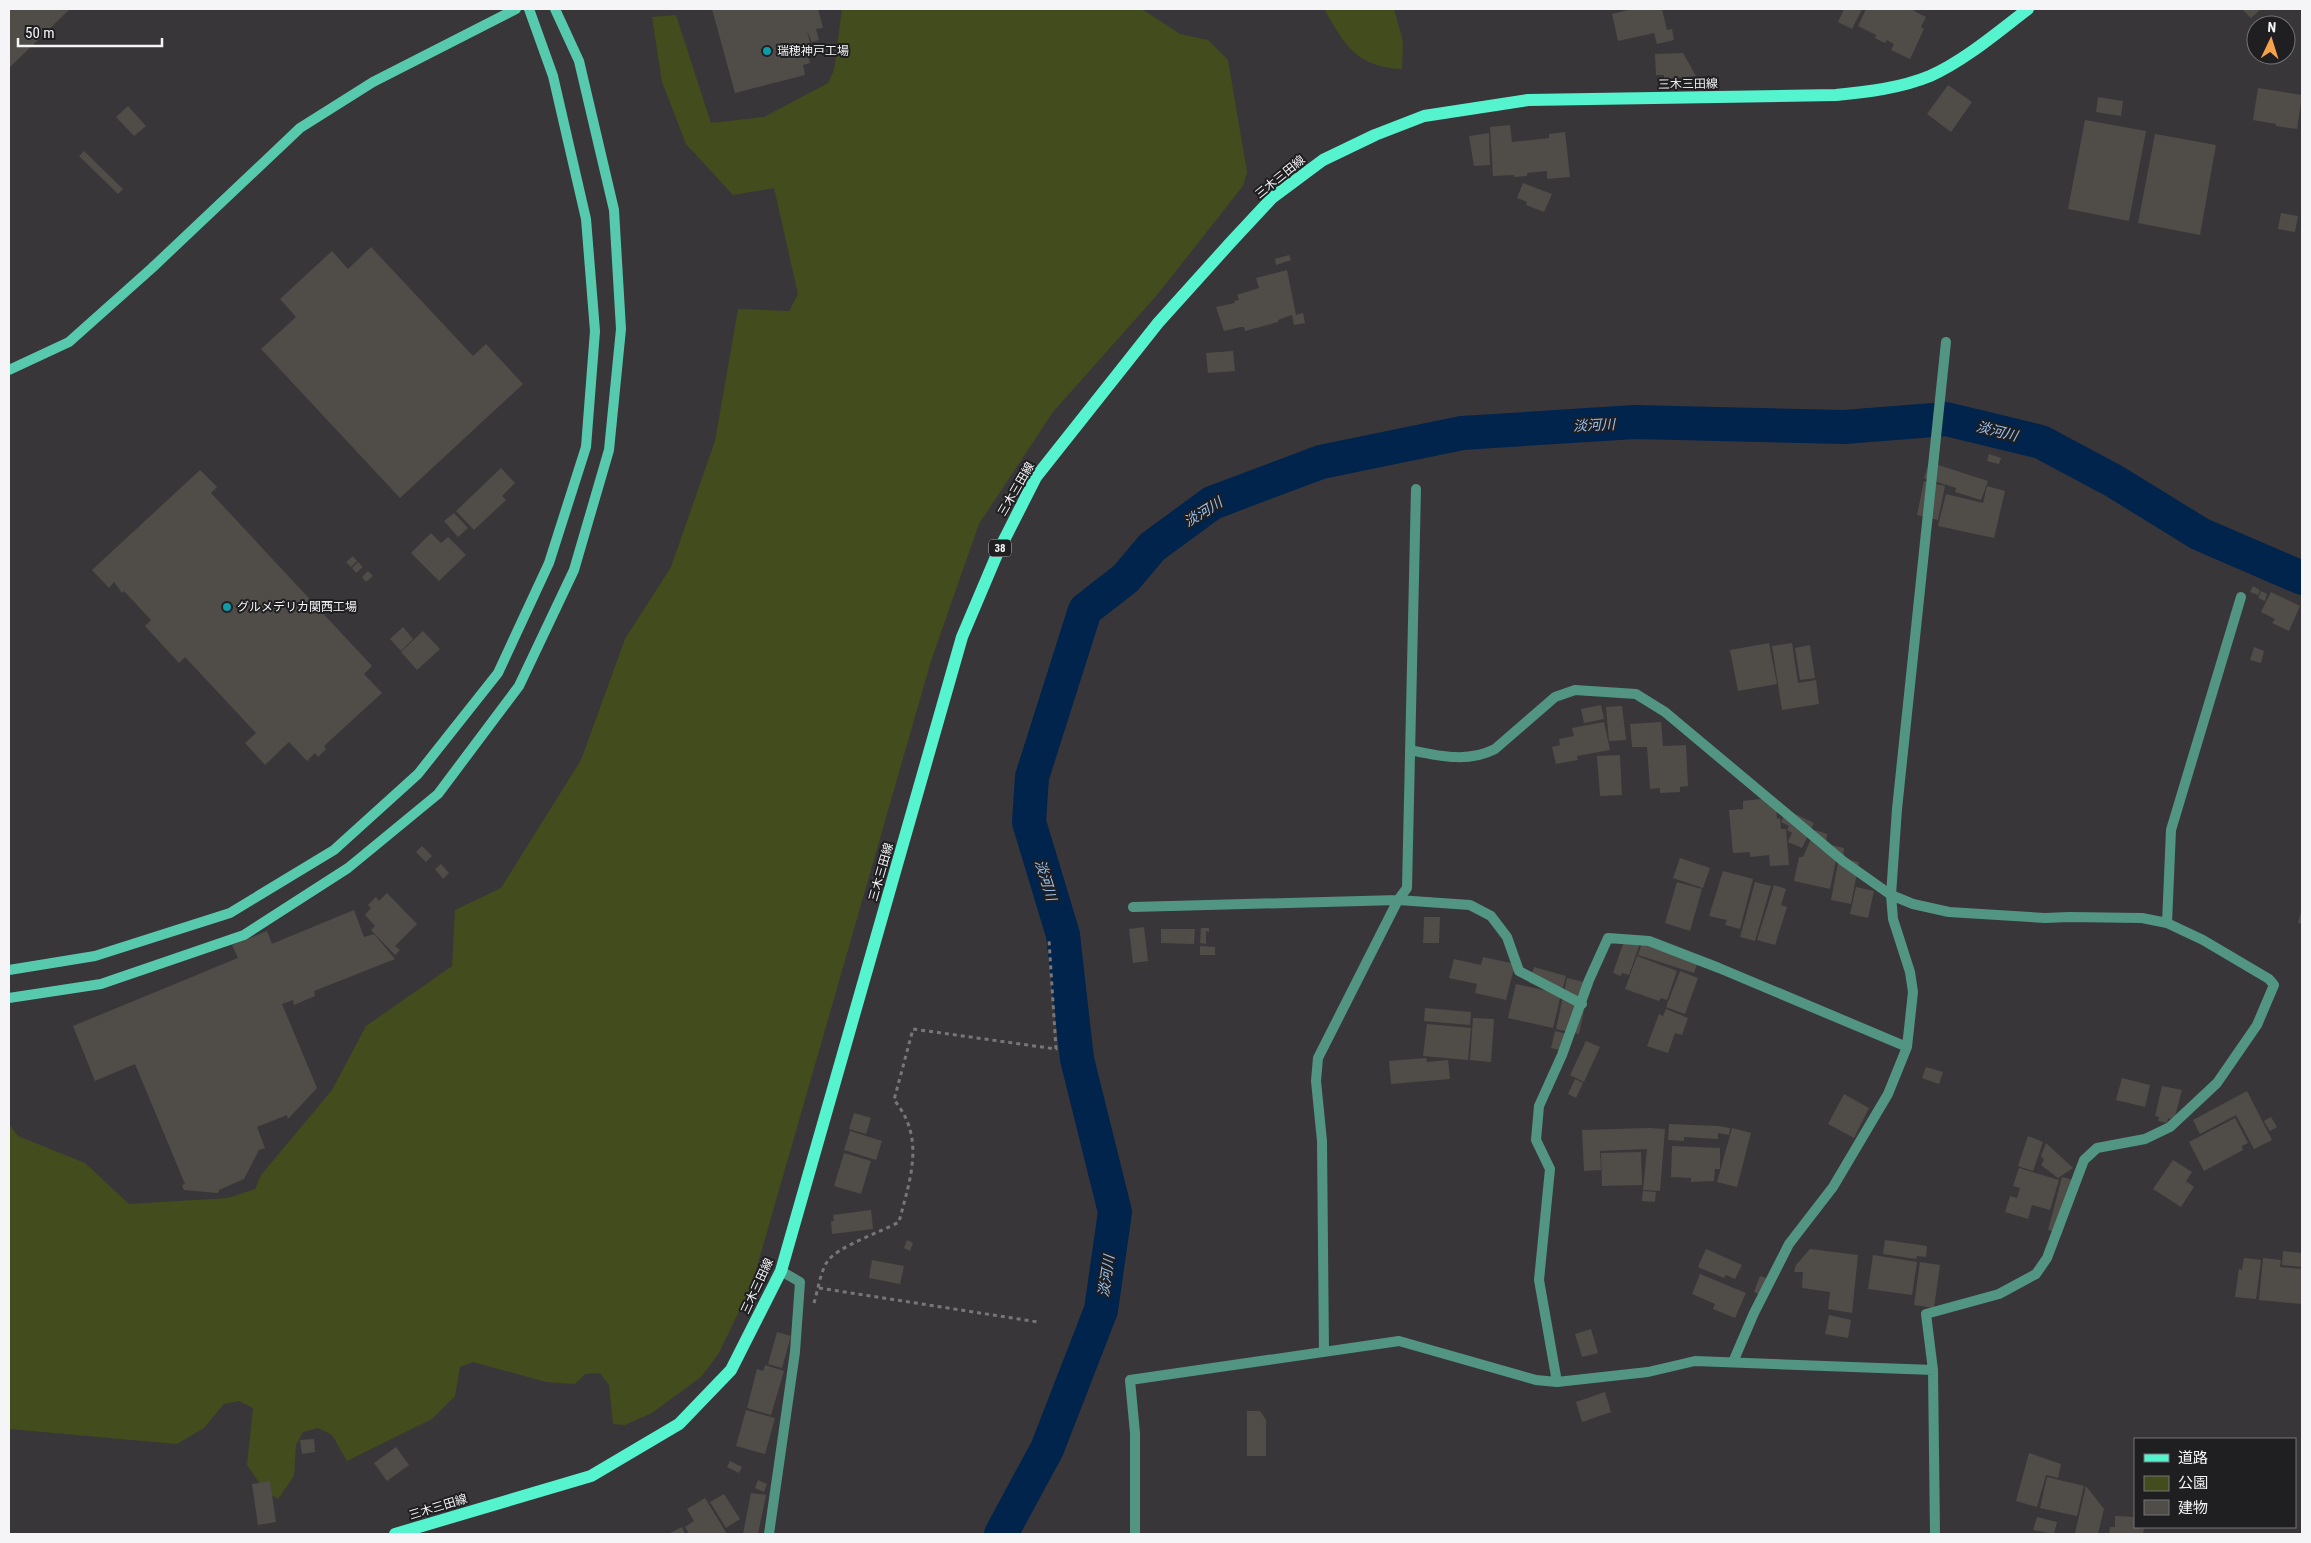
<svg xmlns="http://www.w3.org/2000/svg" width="2311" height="1543" font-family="'Roboto Condensed','Noto Sans JP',sans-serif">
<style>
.green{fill:#434c1d}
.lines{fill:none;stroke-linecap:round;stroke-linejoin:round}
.river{stroke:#00244b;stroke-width:34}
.building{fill:#504c48}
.path{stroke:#787679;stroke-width:3;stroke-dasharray:4 4;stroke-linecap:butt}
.street{stroke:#529583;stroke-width:10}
.secondary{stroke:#57caae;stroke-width:10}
.primary{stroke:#56f3cf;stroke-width:12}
.culture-dot{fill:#0f9aa8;stroke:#1f1e20;stroke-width:2}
.labels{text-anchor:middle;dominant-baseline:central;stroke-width:4;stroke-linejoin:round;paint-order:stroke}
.shield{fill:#1f1e20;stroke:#b5b4b6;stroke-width:1}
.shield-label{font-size:11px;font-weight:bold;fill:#f5f4f7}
.poi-label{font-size:12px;fill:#f5f4f7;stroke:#1f1e20;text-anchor:start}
.street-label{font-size:12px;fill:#f5f4f7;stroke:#1f1e20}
.water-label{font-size:14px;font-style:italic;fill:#99c3f3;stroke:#1f1e20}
</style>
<rect width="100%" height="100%" fill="#39363a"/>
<!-- green -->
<path class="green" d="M 842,9 L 1142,9 L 1180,34 L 1208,40 L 1228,60 L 1247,172 L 1243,186 L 1157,295 L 1053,412 L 979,524 L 931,661 L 752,1284 L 719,1353 L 701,1377 L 652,1413 L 625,1425 L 613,1424 L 609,1385 L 600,1373 L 585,1374 L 575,1384 L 546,1382 L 473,1362 L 460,1367 L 455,1396 L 432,1419 L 347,1461 L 332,1435 L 318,1428 L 303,1432 L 296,1445 L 294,1476 L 278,1499 L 264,1490 L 247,1465 L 253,1408 L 239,1401 L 224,1404 L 204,1428 L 177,1444 L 9,1429 L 9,1124 L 18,1136 L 85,1163 L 129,1204 L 228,1198 L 255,1189 L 261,1175 L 332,1090 L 366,1026 L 452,966 L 455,910 L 501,888 L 581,760 L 625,639 L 671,567 L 715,441 L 738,309 L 789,311 L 798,294 L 774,188 L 733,195 L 686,144 L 662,82 L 652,17 L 676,15 L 711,123 L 764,117 L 828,83 L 834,70 Z
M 1324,9 L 1394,9 L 1403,41 L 1402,69 C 1356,67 1345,45 1324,9 Z"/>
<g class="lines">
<!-- river -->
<path class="river" d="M 1001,1534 L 1047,1449 L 1101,1310 L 1115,1212 L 1077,1059 L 1063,935 L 1029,822 L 1032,777 L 1085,610 L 1126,578 L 1152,547 L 1212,503 L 1321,462 L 1462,433 L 1635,422 L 1844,427 L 1946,419 L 2041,442 L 2114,481 L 2200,534 L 2302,578"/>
</g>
<!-- building -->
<path class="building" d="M 9,9 L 70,9 L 9,68 Z
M 712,9 L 818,9 L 823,28 L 816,29 L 819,40 L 812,42 L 807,31 L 812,50 L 807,51 L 810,63 L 803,65 L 805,75 L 735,93 Z
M 1632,9 L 1662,9 L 1667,30 L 1672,29 L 1674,40 L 1657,44 L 1654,33 L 1618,41 L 1612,14 Z
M 1844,9 L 1862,9 L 1852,29 L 1838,22 Z
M 1866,9 L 1915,9 L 1914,11 L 1926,17 L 1921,27 L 1924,29 L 1910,59 L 1891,50 L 1894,44 L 1887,40 L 1885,43 L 1875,38 L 1876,35 L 1858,26 Z
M 2242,9 L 2261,9 L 2251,18 Z
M 1683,53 L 1696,76 L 1664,79 L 1664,75 L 1656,75 L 1655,54 Z
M 1948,85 L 1972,102 L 1951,132 L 1927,114 Z
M 2258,88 L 2302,95 L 2297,129 L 2276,126 L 2276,124 L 2253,120 Z
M 2098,97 L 2123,101 L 2121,116 L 2096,112 Z
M 128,106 L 146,126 L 134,136 L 116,117 Z
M 2085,120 L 2146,131 L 2129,221 L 2068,209 Z
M 1510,125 L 1512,142 L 1549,138 L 1549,134 L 1565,132 L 1570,177 L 1547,179 L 1547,171 L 1527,173 L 1527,176 L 1514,177 L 1514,175 L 1493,176 L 1490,127 Z
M 1489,133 L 1490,165 L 1474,166 L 1469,136 Z
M 2155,134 L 2216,145 L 2200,235 L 2138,223 Z
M 84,151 L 123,189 L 118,194 L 79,156 Z
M 1523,183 L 1552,194 L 1544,212 L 1526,205 L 1527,202 L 1517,198 Z
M 2281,213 L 2298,216 L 2295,232 L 2278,229 Z
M 371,247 L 473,356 L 486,344 L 523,384 L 400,498 L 261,349 L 296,317 L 280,299 L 332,251 L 348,269 Z
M 1289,255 L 1291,260 L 1276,265 L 1275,259 Z
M 1287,270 L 1296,315 L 1303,313 L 1305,323 L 1294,325 L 1292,315 L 1278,320 L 1278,322 L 1245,331 L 1244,327 L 1241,327 L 1224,331 L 1216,307 L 1235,303 L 1234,301 L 1239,300 L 1237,295 L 1259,288 L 1256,278 Z
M 1233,351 L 1235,371 L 1208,373 L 1206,353 Z
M 1989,454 L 2001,458 L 1999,464 L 1987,461 Z
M 1929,462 L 1988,481 L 1981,500 L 1955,492 L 1956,488 L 1924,478 Z
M 501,468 L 515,483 L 502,496 L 506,500 L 474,530 L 456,511 Z
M 200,470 L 217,487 L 211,493 L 372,666 L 364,674 L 382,693 L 324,746 L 326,749 L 318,757 L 315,753 L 307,761 L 289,742 L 265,765 L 245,743 L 256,733 L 185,657 L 179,663 L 145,626 L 151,620 L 124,591 L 122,593 L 114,582 L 109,588 L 92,570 Z
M 1924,481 L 1945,486 L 1938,520 L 1917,515 Z
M 1987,486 L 2005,491 L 1994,538 L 1938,526 L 1946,494 L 1983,503 Z
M 454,513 L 468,528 L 458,537 L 444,521 Z
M 431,533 L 441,543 L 448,537 L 466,555 L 439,581 L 411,553 Z
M 353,556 L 357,561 L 351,567 L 346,562 Z
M 358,562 L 363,567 L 356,573 L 352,568 Z
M 368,571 L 373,576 L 366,582 L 362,577 Z
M 2253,586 L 2260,590 L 2258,595 L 2250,592 Z
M 2261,591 L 2267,594 L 2265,601 L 2258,598 Z
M 2271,592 L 2300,606 L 2289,631 L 2272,623 L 2275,619 L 2261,612 Z
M 403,627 L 413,639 L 401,651 L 390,639 Z
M 423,631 L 440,649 L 417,670 L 401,652 Z
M 1769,643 L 1777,684 L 1738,691 L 1730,650 Z
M 1792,643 L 1798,683 L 1816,680 L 1819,704 L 1782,710 L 1772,646 Z
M 1810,645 L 1815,678 L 1800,680 L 1795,648 Z
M 2254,647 L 2264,651 L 2261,663 L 2250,660 Z
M 1601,705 L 1604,719 L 1584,723 L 1581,709 Z
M 1622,706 L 1626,740 L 1609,741 L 1606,707 Z
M 1604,722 L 1610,750 L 1577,756 L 1578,760 L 1556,764 L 1552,747 L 1560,745 L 1559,739 L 1574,736 L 1572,728 Z
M 1661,722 L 1663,746 L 1686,745 L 1688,786 L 1680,787 L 1680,792 L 1660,793 L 1660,788 L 1650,789 L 1647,747 L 1632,747 L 1630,724 Z
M 1620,755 L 1622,795 L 1600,796 L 1597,756 Z
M 1769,798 L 1776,804 L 1777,819 L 1780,818 L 1781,829 L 1786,829 L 1789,865 L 1770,866 L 1769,855 L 1750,857 L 1750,852 L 1733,853 L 1729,810 L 1743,809 L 1743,801 Z
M 1787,810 L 1814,823 L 1802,848 L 1788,842 L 1792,833 L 1787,830 L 1789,826 L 1781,822 Z
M 1815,830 L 1827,834 L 1826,844 L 1844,848 L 1843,862 L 1836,860 L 1830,889 L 1794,881 L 1799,857 L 1803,857 Z
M 422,846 L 432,856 L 426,862 L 416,852 Z
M 1680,858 L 1710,868 L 1703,888 L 1673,878 Z
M 1845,859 L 1859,862 L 1851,904 L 1831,900 L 1838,863 Z
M 441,864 L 449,873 L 443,879 L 435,869 Z
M 1723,871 L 1753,879 L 1740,929 L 1725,925 L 1727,920 L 1709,916 Z
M 1677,882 L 1702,889 L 1690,931 L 1665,923 Z
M 1755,882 L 1771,886 L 1755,941 L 1740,937 Z
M 1774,885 L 1786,889 L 1781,905 L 1787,907 L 1775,945 L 1757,940 Z
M 1856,887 L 1874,891 L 1868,918 L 1850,914 Z
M 387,893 L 417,924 L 395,946 L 400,950 L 395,955 L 371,930 L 375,926 L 365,915 L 371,908 L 368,905 L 376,897 L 379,901 Z
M 2302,908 L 2302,924 L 2298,923 Z
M 354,910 L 364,937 L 374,934 L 395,959 L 314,991 L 315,996 L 294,1005 L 293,1000 L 282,1004 L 317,1088 L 288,1119 L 287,1115 L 257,1127 L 265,1148 L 259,1150 L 244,1179 L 219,1190 L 219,1192 L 217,1193 L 184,1190 L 182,1185 L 185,1184 L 135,1064 L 95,1081 L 73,1026 Z
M 1424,917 L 1440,917 L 1439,943 L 1423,943 Z
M 1144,927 L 1148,961 L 1133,963 L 1129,929 Z
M 1201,928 L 1209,928 L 1209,932 L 1206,931 L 1206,944 L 1200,943 Z
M 1161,929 L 1195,929 L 1194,944 L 1161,943 Z
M 267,931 L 272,944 L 238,958 L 232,945 Z
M 1625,938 L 1640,943 L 1629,975 L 1622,973 L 1621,976 L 1613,973 Z
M 1643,940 L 1699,959 L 1694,973 L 1638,955 Z
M 1200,946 L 1215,947 L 1215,955 L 1200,955 Z
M 1637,956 L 1677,971 L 1667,1000 L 1661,998 L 1659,1001 L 1625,989 Z
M 1483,957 L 1515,964 L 1506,1000 L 1475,993 L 1477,984 L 1449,978 L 1454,959 L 1481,965 Z
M 1534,967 L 1566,976 L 1562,992 L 1529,983 Z
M 1680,971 L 1698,978 L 1685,1014 L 1666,1007 Z
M 1567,978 L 1588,983 L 1588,992 L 1579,1034 L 1556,1029 Z
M 1516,984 L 1561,994 L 1553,1028 L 1508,1018 Z
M 1425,1008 L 1471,1012 L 1470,1025 L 1424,1021 Z
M 1666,1009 L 1688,1018 L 1682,1035 L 1675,1033 L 1668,1053 L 1647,1046 L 1659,1014 L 1663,1016 Z
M 1473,1018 L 1494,1019 L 1491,1062 L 1470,1060 Z
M 1427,1024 L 1471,1028 L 1468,1060 L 1423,1056 Z
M 1555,1031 L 1572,1035 L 1568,1052 L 1551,1048 Z
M 1586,1041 L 1600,1047 L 1584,1082 L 1570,1075 Z
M 1426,1058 L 1427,1062 L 1448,1060 L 1450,1079 L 1391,1084 L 1389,1061 Z
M 1926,1067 L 1943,1072 L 1939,1084 L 1922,1078 Z
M 2122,1078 L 2150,1085 L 2145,1107 L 2116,1100 Z
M 1575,1079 L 1583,1083 L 1576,1098 L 1568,1094 Z
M 2162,1086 L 2182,1090 L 2174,1120 L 2168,1118 L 2167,1123 L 2158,1121 L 2159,1117 L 2155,1116 Z
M 2247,1091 L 2272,1140 L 2254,1149 L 2236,1115 L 2200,1134 L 2193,1120 Z
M 1844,1094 L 1869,1108 L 1854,1138 L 1828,1124 Z
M 854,1113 L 871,1118 L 866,1134 L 849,1129 Z
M 2271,1117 L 2277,1127 L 2270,1131 L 2264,1121 Z
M 2235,1118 L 2248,1143 L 2242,1146 L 2243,1150 L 2204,1171 L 2189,1142 Z
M 1669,1124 L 1718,1126 L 1730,1128 L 1729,1135 L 1718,1133 L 1718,1139 L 1684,1137 L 1684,1141 L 1668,1140 Z
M 1649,1128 L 1665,1129 L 1660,1191 L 1643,1190 L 1647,1149 L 1600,1151 L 1601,1170 L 1584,1171 L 1582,1130 Z
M 1732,1128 L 1751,1133 L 1737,1187 L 1717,1182 Z
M 850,1131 L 882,1141 L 876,1160 L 844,1150 Z
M 2028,1136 L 2043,1142 L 2033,1171 L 2018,1166 Z
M 2046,1143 L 2073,1168 L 2058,1178 L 2041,1165 L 2044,1160 L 2041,1156 Z
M 1672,1146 L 1720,1148 L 1720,1169 L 1715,1169 L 1714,1181 L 1691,1182 L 1691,1178 L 1671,1177 Z
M 1641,1152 L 1642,1185 L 1602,1186 L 1601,1153 Z
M 844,1153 L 871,1161 L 861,1194 L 834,1186 Z
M 2173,1160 L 2192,1172 L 2186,1181 L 2194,1187 L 2181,1207 L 2153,1189 Z
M 2019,1168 L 2059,1180 L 2050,1210 L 2032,1205 L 2028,1219 L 2005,1212 L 2010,1196 L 2017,1198 L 2020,1188 L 2013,1186 Z
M 2062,1177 L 2077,1181 L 2062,1234 L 2048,1230 Z
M 1643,1191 L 1656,1192 L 1655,1202 L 1642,1201 Z
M 871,1210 L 873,1229 L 832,1234 L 831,1221 L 834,1221 L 833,1215 Z
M 907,1240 L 913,1243 L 910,1251 L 904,1248 Z
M 1885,1240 L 1927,1246 L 1926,1257 L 1917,1256 L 1916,1259 L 1883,1254 Z
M 1706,1249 L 1742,1265 L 1735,1279 L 1726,1275 L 1724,1278 L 1698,1267 Z
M 1810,1249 L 1858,1255 L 1852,1313 L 1828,1309 L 1830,1292 L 1802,1288 L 1803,1272 L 1794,1272 L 1796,1265 Z
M 2283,1251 L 2302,1253 L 2302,1267 L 2282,1265 Z
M 1873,1255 L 1917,1262 L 1912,1295 L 1868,1289 Z
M 2244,1258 L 2261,1260 L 2256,1299 L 2235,1297 L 2239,1269 L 2242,1270 Z
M 2263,1258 L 2281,1260 L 2280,1267 L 2302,1269 L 2302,1304 L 2259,1300 Z
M 872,1260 L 904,1266 L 900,1284 L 869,1278 Z
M 1920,1262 L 1940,1265 L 1934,1308 L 1914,1305 Z
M 1700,1274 L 1746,1293 L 1735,1318 L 1713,1309 L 1715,1304 L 1692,1294 Z
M 1760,1276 L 1769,1279 L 1763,1296 L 1754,1292 Z
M 1829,1315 L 1851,1320 L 1848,1338 L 1825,1334 Z
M 1591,1329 L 1598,1353 L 1582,1357 L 1575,1334 Z
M 777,1332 L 791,1336 L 782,1368 L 768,1364 Z
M 765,1365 L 784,1371 L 771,1415 L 747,1408 L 757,1369 L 763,1371 Z
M 1605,1392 L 1611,1412 L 1582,1422 L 1576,1402 Z
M 746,1410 L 775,1418 L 765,1454 L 736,1446 Z
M 1247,1411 L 1260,1411 L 1266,1420 L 1266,1456 L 1247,1456 Z
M 314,1439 L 315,1452 L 302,1454 L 300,1440 Z
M 396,1447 L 409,1465 L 387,1481 L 374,1463 Z
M 2029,1453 L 2061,1464 L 2058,1478 L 2046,1475 L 2037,1507 L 2016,1501 Z
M 730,1461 L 742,1467 L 739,1473 L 727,1467 Z
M 2047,1477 L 2084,1486 L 2077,1516 L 2040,1508 Z
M 758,1480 L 767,1484 L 764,1492 L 755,1488 Z
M 270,1481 L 276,1522 L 258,1525 L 252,1484 Z
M 2086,1486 L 2104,1509 L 2098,1534 L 2075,1533 Z
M 751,1493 L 766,1495 L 758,1534 L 743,1534 Z
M 724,1494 L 740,1519 L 726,1528 L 710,1502 Z
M 705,1498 L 727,1534 L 689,1534 L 685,1527 L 694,1521 L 687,1509 Z
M 2115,1516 L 2135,1517 L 2135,1527 L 2144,1529 L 2143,1534 L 2109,1534 L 2110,1527 L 2115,1527 Z
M 2037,1517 L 2057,1522 L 2054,1534 L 2033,1530 Z
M 682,1527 L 685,1534 L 668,1534 Z"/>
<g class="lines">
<!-- path -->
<path class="path" d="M 819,1288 L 1038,1322
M 814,1303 C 818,1290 820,1273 827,1262 C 836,1247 881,1232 899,1222 C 910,1179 926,1138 894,1100 L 913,1029 L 1056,1049 L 1049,940"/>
<!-- street -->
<path class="street" d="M 1410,750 C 1439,756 1468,763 1495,749 L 1555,697 L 1575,690 L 1636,694 L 1665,712 L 1843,861 L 1891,895 L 1913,904 L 1949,912 L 2045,918 L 2069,917 L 2142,918 L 2167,923 L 2203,940 L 2269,979 L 2274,985 L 2257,1025 L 2217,1083 L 2170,1127 L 2145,1139 L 2097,1148 L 2084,1160 L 2047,1258 L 2036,1274 L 1999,1294 L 1926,1314 L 1933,1370 L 1935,1534
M 1133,907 L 1398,900 L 1470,905 L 1491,916 L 1507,937 L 1519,971 L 1582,1004
M 2167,923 L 2171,830 L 2241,597
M 1324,1352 L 1322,1141 L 1316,1081 L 1318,1058 L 1398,900 L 1407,888 L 1416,489
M 1733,1362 L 1754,1313 L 1789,1244 L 1833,1187 L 1888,1094 L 1907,1047 L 1913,992 L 1910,972 L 1893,919 L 1891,895 L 1897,809 L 1946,342
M 1557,1382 L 1539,1280 L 1550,1169 L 1536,1140 L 1539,1106 L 1562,1055 L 1589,980 L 1608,938 L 1649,941 L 1719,968 L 1907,1047
M 769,1534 L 795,1352 L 800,1282 L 781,1271
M 1135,1534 L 1135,1433 L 1130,1380 L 1399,1341 L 1536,1380 L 1557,1382 L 1648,1372 L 1695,1361 L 1933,1370"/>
<!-- secondary -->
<path class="secondary" d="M 9,370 L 69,342 L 152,268 L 300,128 L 373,82 L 516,9
M 9,970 L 95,956 L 230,913 L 334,850 L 418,774 L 498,673 L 549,563 L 586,447 L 595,331 L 586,219 L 553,76 L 529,9
M 9,998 L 101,984 L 244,935 L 348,868 L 438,794 L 519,686 L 574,570 L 609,450 L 621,329 L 614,210 L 579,61 L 555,9"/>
<!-- primary -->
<path class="primary" d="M 395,1534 L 591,1476 L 679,1424 L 731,1370 L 781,1271 L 962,637 L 998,552 L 1036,477 L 1158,323 L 1231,242 L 1272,198 L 1323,160 L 1375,135 L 1424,116 L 1528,100 L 1836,95 C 1867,92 1901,88 1930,76 C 1964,61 1999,31 2028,9"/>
</g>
<!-- markers -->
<g class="culture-dot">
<circle cx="767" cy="51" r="5"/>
<circle cx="227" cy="607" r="5"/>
</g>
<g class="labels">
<!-- shield labels -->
<rect class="shield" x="989" y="539.5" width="22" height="17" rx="4"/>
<g class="shield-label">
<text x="1000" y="548">38</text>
</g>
<!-- poi labels -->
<g class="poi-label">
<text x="777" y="51">瑞穂神戸工場</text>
<text x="237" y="607">グルメデリカ関西工場</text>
</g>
<!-- street labels -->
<g class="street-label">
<text transform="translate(1688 84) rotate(-1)">三木三田線</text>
<text transform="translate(1280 177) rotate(-39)">三木三田線</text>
<text transform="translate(1016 489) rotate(-60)">三木三田線</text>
<text transform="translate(881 872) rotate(-74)">三木三田線</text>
<text transform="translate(757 1286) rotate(-65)">三木三田線</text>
<text transform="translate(438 1507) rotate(-17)">三木三田線</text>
</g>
<!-- water labels -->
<g class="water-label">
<text transform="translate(1594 425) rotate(-3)">淡河川</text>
<text transform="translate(1997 431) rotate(14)">淡河川</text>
<text transform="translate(1203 512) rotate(-32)">淡河川</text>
<text transform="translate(1046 880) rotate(73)">淡河川</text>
<text transform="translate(1106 1276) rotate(-82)">淡河川</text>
</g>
</g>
<!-- border -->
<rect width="2311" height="1543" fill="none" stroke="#f5f4f7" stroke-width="20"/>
<!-- legend -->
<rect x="2134" y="1438" width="162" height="90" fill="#1f1e20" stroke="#757476"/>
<rect x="2144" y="1454" width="25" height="8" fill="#56f3cf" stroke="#757476"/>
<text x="2178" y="1463" font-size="15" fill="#f5f4f7">道路</text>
<rect x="2144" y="1476" width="25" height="15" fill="#434c1d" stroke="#757476"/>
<text x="2178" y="1488" font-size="15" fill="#f5f4f7">公園</text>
<rect x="2144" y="1500" width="25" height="15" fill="#504c48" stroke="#757476"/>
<text x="2178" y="1513" font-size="15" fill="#f5f4f7">建物</text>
<!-- north arrow -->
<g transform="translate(2271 40) rotate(4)"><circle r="24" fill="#1f1e20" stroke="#757476"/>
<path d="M0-4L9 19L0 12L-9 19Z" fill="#f6a248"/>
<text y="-8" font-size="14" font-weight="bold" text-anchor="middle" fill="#f5f4f7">N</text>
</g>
<!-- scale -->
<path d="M18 38v8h144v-8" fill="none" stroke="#f5f4f7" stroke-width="2.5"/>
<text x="25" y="38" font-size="15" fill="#f5f4f7" stroke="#1f1e20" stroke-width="4" paint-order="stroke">50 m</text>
</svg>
